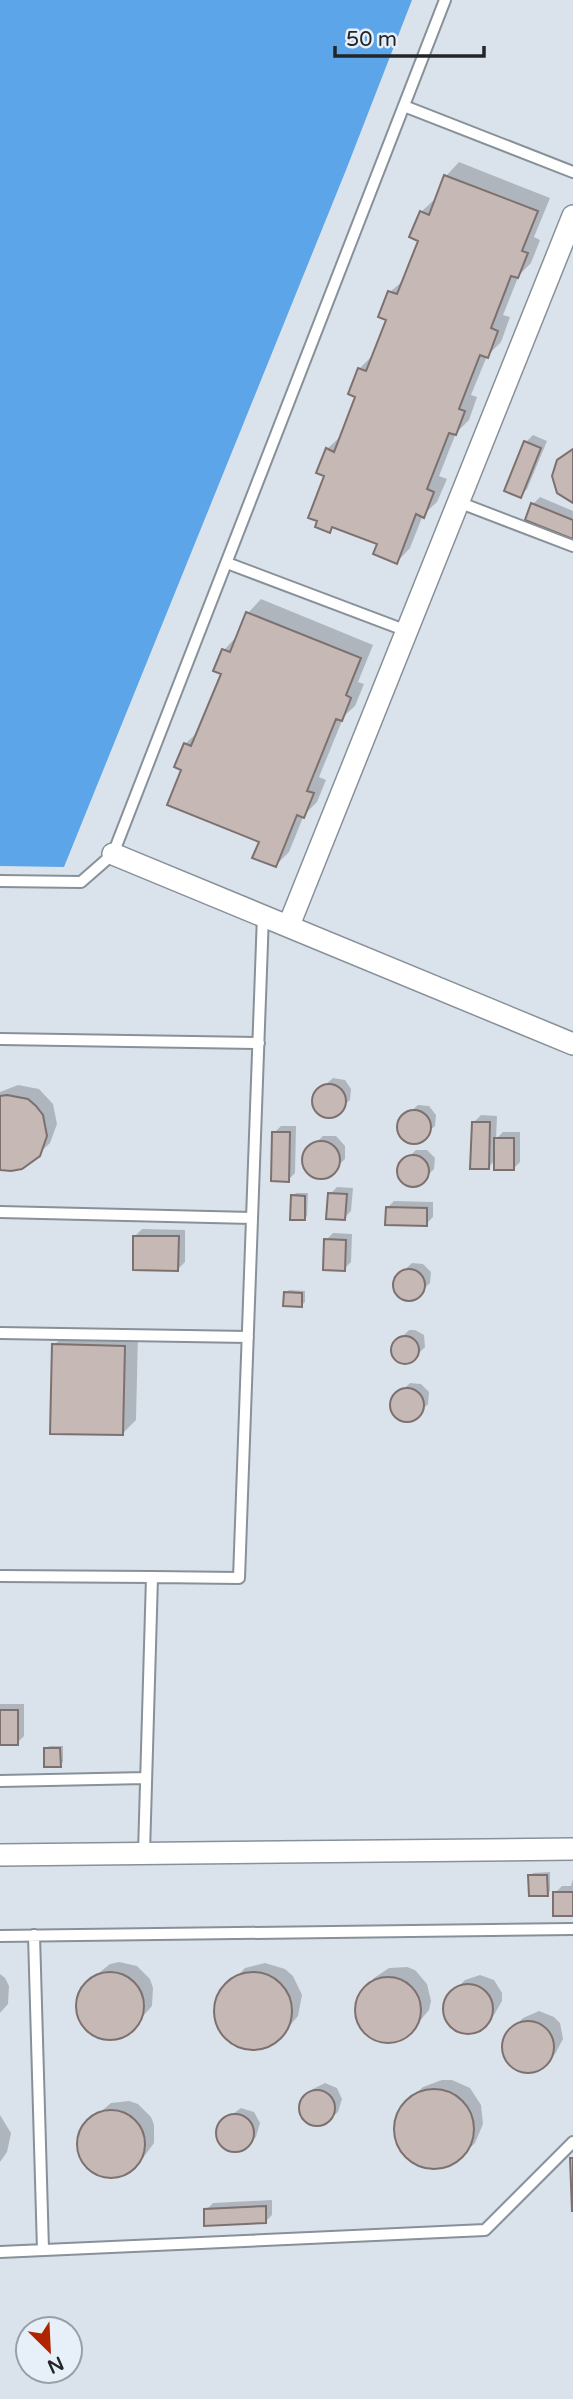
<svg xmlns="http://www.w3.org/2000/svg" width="573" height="2399" font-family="'Varela Round',sans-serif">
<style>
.water{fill:#5ca5e9}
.shadow{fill:#0003}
.building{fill:#c5b8b5;stroke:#7d716f;stroke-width:2}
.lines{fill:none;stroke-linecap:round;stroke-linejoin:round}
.lane-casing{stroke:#889098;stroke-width:14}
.street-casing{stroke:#889098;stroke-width:24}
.lane{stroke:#fff;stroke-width:10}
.street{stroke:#fff;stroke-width:21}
</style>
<rect width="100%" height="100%" fill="#dae3ec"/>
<!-- water -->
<path class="water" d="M 0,0 L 412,0 L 346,170 L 64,867 L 0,866 Z"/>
<!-- shadow -->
<path class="shadow" d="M 459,162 L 550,198 L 534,237 L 540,240 L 531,263 L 519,275 L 503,315 L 510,317 L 501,342 L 487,356 L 471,395 L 477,397 L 469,420 L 456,433 L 439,476 L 447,479 L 437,502 L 423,515 L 410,548 L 397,562 L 379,543 L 334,526 L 329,531 L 326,475 L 327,449 L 341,436 L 358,396 L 359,369 L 373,355 L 388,319 L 390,292 L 405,279 L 420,239 L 421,212 L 435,199 L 437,199 L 446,176 Z
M 533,435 L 547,441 L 527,489 L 520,496 L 526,442 Z
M 540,497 L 573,511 L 573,537 L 533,504 Z
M 261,599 L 373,645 L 358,682 L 364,684 L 355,706 L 344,716 L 319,777 L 326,780 L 317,802 L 304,815 L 289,852 L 276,865 L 261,841 L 184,769 L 185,744 L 199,731 L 223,674 L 224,650 L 237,636 L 248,613 Z
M 333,1078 L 345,1080 L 351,1089 L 350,1100 L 333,1115 L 322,1113 L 315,1105 L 316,1093 Z
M 18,1085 L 39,1089 L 53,1104 L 57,1124 L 50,1143 L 30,1162 L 0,1168 L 0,1092 Z
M 418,1105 L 429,1106 L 436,1115 L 435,1126 L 418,1141 L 407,1140 L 399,1131 L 401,1120 Z
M 481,1115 L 497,1116 L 496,1139 L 503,1132 L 520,1132 L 520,1162 L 513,1169 L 495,1160 L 488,1168 L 474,1122 Z
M 281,1126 L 296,1126 L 295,1173 L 288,1180 L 274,1133 Z
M 323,1136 L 336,1136 L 345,1146 L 345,1159 L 327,1176 L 314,1176 L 305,1166 L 305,1153 Z
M 416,1150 L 427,1150 L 435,1158 L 434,1169 L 418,1185 L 407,1185 L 399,1177 L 400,1165 Z
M 337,1187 L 353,1188 L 351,1211 L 344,1218 L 330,1194 Z
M 296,1193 L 308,1193 L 307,1216 L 304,1219 L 292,1196 Z
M 394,1201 L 433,1202 L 433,1217 L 426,1224 L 387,1208 Z
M 142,1229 L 185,1230 L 185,1262 L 178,1269 L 135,1236 Z
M 333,1233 L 352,1234 L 351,1262 L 344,1269 L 326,1240 Z
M 412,1263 L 423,1264 L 431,1272 L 430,1283 L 413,1299 L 402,1298 L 395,1289 L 396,1278 Z
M 289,1290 L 305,1291 L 305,1302 L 302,1305 L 286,1293 Z
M 409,1330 L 415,1330 L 424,1335 L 425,1347 L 409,1363 L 404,1363 L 395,1357 L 393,1346 Z
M 68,1332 L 138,1333 L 136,1420 L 122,1434 L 54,1345 Z
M 410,1383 L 421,1384 L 429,1392 L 428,1404 L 412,1420 L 400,1419 L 392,1411 L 393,1399 Z
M 0,1704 L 24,1704 L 24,1736 L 17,1743 L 0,1743 Z
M 49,1746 L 63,1746 L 63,1762 L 60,1765 L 46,1749 Z
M 550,1872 L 550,1891 L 547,1894 L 530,1876 L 533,1873 Z
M 573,1879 L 573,1914 L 555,1893 L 562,1886 L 571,1886 Z
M 119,1962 L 137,1966 L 150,1979 L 153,1988 L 152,2006 L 129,2032 L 121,2036 L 112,2038 L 94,2035 L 87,2029 L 78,2013 L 78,2004 L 84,1987 L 95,1976 L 110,1964 Z
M 265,1963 L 285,1969 L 293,1976 L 302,1995 L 298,2016 L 281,2036 L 263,2047 L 242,2047 L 224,2036 L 216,2016 L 219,1995 L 245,1968 Z
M 407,1967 L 415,1970 L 427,1984 L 431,2001 L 429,2010 L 413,2029 L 398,2040 L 380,2040 L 372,2037 L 359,2024 L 356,2006 L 358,1998 L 374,1978 L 389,1968 Z
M 0,1974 L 5,1978 L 9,1986 L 8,2004 L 0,2013 Z
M 480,1975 L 494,1980 L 502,1993 L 502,2001 L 494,2015 L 483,2026 L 468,2032 L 454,2027 L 446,2013 L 448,1998 L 465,1980 Z
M 539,2011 L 554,2017 L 560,2023 L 563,2039 L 555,2054 L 544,2065 L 528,2071 L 513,2065 L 507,2059 L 504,2043 L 512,2029 L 523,2018 Z
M 442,2080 L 452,2080 L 470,2088 L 481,2105 L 483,2124 L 475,2143 L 463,2154 L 447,2165 L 437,2167 L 417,2164 L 409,2159 L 398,2142 L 395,2133 L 399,2113 L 404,2105 L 423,2087 Z
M 325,2083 L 337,2088 L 342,2099 L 338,2112 L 330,2119 L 318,2125 L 306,2121 L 301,2109 L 305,2097 L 313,2089 Z
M 129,2101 L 138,2104 L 151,2117 L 154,2125 L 154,2143 L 143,2158 L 123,2174 L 114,2177 L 96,2173 L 89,2168 L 80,2152 L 79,2143 L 85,2125 L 111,2103 Z
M 241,2108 L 254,2112 L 260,2123 L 256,2137 L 249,2144 L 237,2150 L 224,2147 L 218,2135 L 222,2122 Z
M 0,2115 L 11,2133 L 7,2152 L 0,2162 Z
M 272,2200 L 272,2215 L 265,2222 L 206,2210 L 213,2203 Z"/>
<!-- building -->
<path class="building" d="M 444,175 L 538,211 L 522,251 L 528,253 L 518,278 L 511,276 L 491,328 L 498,331 L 488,358 L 480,355 L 459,409 L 465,411 L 456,435 L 449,433 L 427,489 L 434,492 L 424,518 L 416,514 L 397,564 L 373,554 L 377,544 L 332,527 L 330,533 L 315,527 L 317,521 L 308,518 L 324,476 L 316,473 L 326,448 L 334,452 L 355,397 L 348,394 L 358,368 L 366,371 L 386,320 L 378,317 L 388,291 L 397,294 L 418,241 L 409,237 L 420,211 L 429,215 Z
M 524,441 L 541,448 L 521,498 L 504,491 Z
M 573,449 L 573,503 L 557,493 L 552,476 L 557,460 Z
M 531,503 L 573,520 L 573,539 L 525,520 Z
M 246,612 L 361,658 L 346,695 L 351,698 L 342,721 L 336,719 L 307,791 L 314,793 L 304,818 L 297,815 L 276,867 L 252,858 L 259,842 L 167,805 L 181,770 L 174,767 L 184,743 L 191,746 L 221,674 L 213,671 L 222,649 L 230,652 Z
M312 1101a17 17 0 1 1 34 0a17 17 0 1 1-34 0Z
M 7,1095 L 28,1099 L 36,1106 L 43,1115 L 47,1136 L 40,1156 L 22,1169 L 11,1171 L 0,1170 L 0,1096 Z
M397 1127a17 17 0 1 1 34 0a17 17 0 1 1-34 0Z
M 472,1122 L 490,1122 L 489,1169 L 470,1169 Z
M 272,1132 L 290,1132 L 289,1182 L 271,1181 Z
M 494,1138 L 514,1138 L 514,1170 L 494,1170 Z
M302 1160a19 19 0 1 1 38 0a19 19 0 1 1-38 0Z
M397 1171a16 16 0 1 1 32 0a16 16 0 1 1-32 0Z
M 328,1193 L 347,1194 L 345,1220 L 326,1219 Z
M 291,1195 L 305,1196 L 305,1220 L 290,1220 Z
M 386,1207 L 427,1208 L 427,1226 L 385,1225 Z
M 133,1236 L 179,1236 L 178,1271 L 133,1270 Z
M 324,1239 L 346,1240 L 345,1271 L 323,1270 Z
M393 1285a16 16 0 1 1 32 0a16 16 0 1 1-32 0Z
M 284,1292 L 302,1293 L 302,1307 L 283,1306 Z
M391 1350a14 14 0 1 1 28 0a14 14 0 1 1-28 0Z
M 52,1344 L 125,1346 L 123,1435 L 50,1434 Z
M390 1405a17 17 0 1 1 34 0a17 17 0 1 1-34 0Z
M 0,1710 L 18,1710 L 18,1745 L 0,1745 Z
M 44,1748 L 60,1748 L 61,1767 L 44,1767 Z
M 528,1875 L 547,1875 L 548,1896 L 529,1896 Z
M 553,1892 L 573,1892 L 573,1916 L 553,1916 Z
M76 2006a34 34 0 1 1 68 0a34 34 0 1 1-68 0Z
M214 2011a39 39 0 1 1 78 0a39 39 0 1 1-78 0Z
M355 2010a33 33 0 1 1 66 0a33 33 0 1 1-66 0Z
M443 2009a25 25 0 1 1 50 0a25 25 0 1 1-50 0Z
M502 2047a26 26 0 1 1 52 0a26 26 0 1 1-52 0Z
M394 2129a40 40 0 1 1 80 0a40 40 0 1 1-80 0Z
M299 2108a18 18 0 1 1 36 0a18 18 0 1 1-36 0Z
M77 2144a34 34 0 1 1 68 0a34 34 0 1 1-68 0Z
M216 2133a19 19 0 1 1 38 0a19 19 0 1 1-38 0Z
M 570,2158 L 573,2158 L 573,2211 L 572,2211 Z
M 266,2206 L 266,2223 L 204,2226 L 204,2209 Z"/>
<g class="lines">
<!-- lane casing -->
<g class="lane-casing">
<path id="lane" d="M 404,106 L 573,172
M 458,502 L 573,546
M 227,563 L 407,631
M 0,881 L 81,882 L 113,854 L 445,0
M 0,1039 L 259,1043
M 0,1212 L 252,1218
M 0,1333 L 248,1337
M 0,1576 L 152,1577
M 0,1781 L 146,1778
M 144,1853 L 152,1577 L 239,1578 L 263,915
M 34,1935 L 43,2250
M 0,1936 L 573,1929
M 0,2252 L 485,2230 L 573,2142"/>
</g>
<!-- street casing -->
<g class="street-casing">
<path id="street" d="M 113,854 L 573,1044
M 289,925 L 573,216
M 0,1855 L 573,1849"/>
</g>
<!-- lane -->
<use href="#lane" class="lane"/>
<!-- street -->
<use href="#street" class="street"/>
</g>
<!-- north arrow -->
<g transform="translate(49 2350) rotate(156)"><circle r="33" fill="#e7f0f9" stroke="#999fa6" stroke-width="2"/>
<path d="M0-5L12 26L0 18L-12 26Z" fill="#b02400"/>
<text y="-10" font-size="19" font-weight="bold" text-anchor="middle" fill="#232629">N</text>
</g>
<!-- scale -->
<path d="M335 46v10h149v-10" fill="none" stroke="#232629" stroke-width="3.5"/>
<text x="346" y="46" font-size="21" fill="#232629" stroke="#e7f0f9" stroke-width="5" paint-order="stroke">50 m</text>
</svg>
